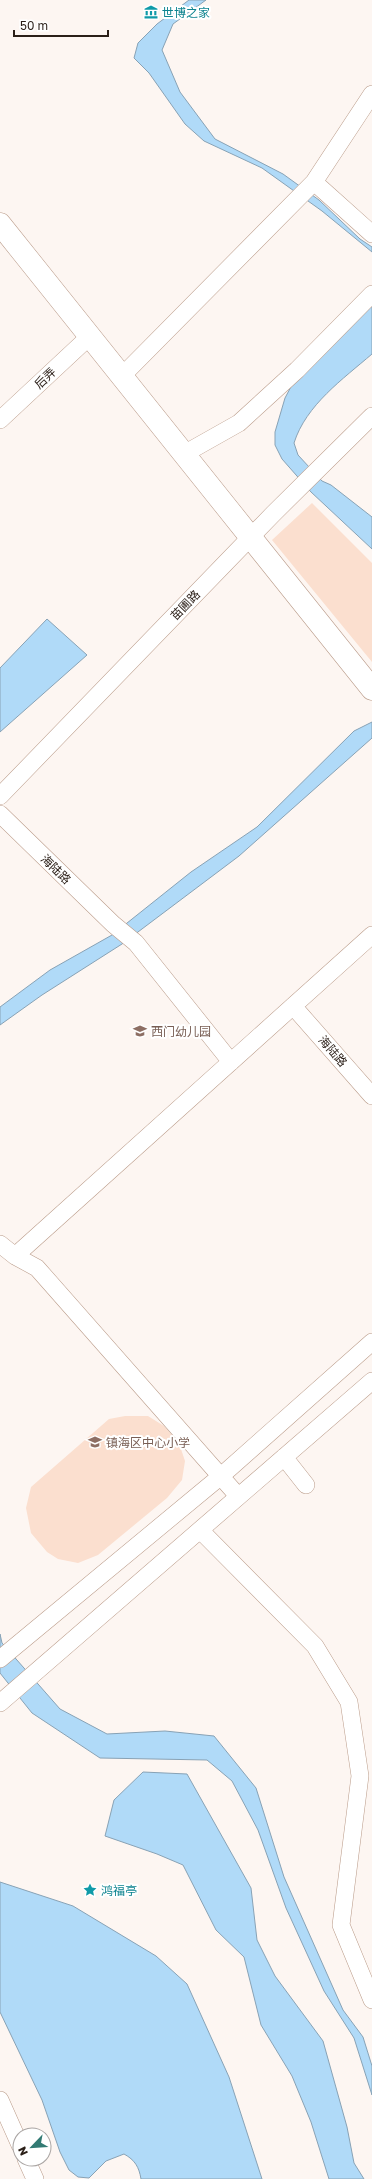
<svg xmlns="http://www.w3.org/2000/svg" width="372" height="2179" font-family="'Golos Text','Noto Sans SC',sans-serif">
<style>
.green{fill:#fbdfcf}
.water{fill:#b0daf8;stroke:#88a2b5}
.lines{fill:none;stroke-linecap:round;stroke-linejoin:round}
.minor-casing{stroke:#ba9b89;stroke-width:18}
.major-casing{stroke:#ba9b89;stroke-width:23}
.minor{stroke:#fff;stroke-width:17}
.major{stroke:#fff;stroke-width:22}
.labels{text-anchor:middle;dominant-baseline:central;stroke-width:4;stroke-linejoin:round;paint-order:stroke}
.culture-label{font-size:12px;fill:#0d838f;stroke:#fff;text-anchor:start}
.street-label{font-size:12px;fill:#2b1f18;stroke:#fff}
.education-label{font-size:12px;fill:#785e54;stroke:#fff;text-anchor:start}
</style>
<rect width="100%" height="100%" fill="#fdf6f2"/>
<!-- green -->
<path class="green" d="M 312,503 L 372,563 L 372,662 L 272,540 Z
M 125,1416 L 148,1416 L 164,1426 L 179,1443 L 185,1461 L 182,1480 L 167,1498 L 98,1555 L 78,1563 L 58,1559 L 47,1552 L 31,1533 L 26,1508 L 31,1487 L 109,1419 Z"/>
<!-- water -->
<path class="water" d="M 189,0 L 206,0 L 173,24 L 162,50 L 180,92 L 215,139 L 283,174 L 319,200 L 360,239 L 372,247 L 372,252 L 322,211 L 262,168 L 204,141 L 185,124 L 149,73 L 134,58 L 138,43 L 157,24 Z
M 372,301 L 372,354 C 343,379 306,405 294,443 L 298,455 L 322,481 L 331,485 L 372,517 L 372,549 L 311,492 L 282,459 L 275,445 L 275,432 L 285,398 L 303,364 Z
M 47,619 L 87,655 L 0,732 L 0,668 Z
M 372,722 L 372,738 L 239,856 L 122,944 L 42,995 L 0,1025 L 0,1007 L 50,970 L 112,935 L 191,872 L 257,827 L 354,731 Z
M 0,1634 L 2,1643 L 60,1709 L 107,1734 L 165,1731 L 214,1736 L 256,1788 L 284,1877 L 343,2010 L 363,2037 L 372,2066 L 372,2095 L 354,2038 L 324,1991 L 286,1908 L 258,1830 L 232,1781 L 207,1760 L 100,1758 L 32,1713 L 0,1673 Z
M 143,1772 L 187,1774 L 251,1888 L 257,1940 L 275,1976 L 323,2041 L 347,2127 L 354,2163 L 364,2179 L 329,2179 L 311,2122 L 292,2076 L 261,2025 L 244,1957 L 216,1930 L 183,1865 L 157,1854 L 105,1836 L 114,1800 Z
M 0,1882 L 73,1906 L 156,1956 L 187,1984 L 229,2077 L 262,2179 L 141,2179 C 139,2167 135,2160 124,2154 L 106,2161 L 89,2178 L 78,2177 L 69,2170 L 60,2152 L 42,2100 L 0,2012 Z"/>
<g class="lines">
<!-- minor casing -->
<g class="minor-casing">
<path id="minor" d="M 314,182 L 372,234
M 122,376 L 314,182 L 372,94
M 0,420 L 90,336
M 184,454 L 239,423 L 297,370 L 372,294
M 0,796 L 273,514 L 372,416
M 0,814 L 113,924 L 136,943 L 231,1062
M 293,1006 L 372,1096
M 0,1244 L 15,1256 L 37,1268 L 238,1496
M 15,1256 L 372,935
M 284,1457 L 306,1485
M 200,1530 L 315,1646 L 349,1702 L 360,1776 L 341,1925 L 372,2000
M 0,1659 L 221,1476 L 372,1342
M 0,1703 L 372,1381
M 0,2100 L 20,2145
M 26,2159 L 35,2179"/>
</g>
<!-- major casing -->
<g class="major-casing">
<path id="major" d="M 0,224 L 372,689"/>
</g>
<!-- minor -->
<use href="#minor" class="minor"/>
<!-- major -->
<use href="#major" class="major"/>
</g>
<!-- icons -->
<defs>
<g id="museum-bare" transform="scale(1.08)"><path d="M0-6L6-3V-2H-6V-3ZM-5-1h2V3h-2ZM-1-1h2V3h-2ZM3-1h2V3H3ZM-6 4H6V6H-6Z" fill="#0f9aa8" stroke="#fff" stroke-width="2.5" paint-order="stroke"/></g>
<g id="school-bare" transform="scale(1.08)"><path d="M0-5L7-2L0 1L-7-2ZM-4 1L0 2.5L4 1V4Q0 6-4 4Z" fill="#8d6e63" stroke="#fff" stroke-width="2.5" paint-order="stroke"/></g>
<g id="sight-bare" transform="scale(1.08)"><path d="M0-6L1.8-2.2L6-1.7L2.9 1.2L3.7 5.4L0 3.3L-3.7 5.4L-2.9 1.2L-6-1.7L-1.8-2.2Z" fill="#0f9aa8" stroke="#fff" stroke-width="2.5" paint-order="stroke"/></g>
</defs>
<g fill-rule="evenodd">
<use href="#museum-bare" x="151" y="12"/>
<use href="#school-bare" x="140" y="1031"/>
<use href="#school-bare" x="95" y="1442"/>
<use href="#sight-bare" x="90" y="1890"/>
</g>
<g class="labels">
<!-- culture labels -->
<g class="culture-label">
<text x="162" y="12">世博之家</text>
<text x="101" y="1890">鸿福亭</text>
</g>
<!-- street labels -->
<g class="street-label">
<text transform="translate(45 378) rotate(-43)">后弄</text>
<text transform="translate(185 605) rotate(-46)">苗圃路</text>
<text transform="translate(56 869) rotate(44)">海陆路</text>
<text transform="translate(333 1051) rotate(49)">海陆路</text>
</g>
<!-- education labels -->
<g class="education-label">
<text x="151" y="1031">西门幼儿园</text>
<text x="106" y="1442">镇海区中心小学</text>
</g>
</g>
<!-- north arrow -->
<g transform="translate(32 2147) rotate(245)"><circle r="19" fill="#ffffff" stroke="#aaa5a3"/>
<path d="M0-3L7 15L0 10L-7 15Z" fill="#327a73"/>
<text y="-6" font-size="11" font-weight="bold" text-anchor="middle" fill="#2b1f18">N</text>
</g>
<!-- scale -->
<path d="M14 30v6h94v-6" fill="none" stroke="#2b1f18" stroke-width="2"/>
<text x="20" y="30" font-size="12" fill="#2b1f18" stroke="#ffffff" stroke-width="3" paint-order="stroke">50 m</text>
</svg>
